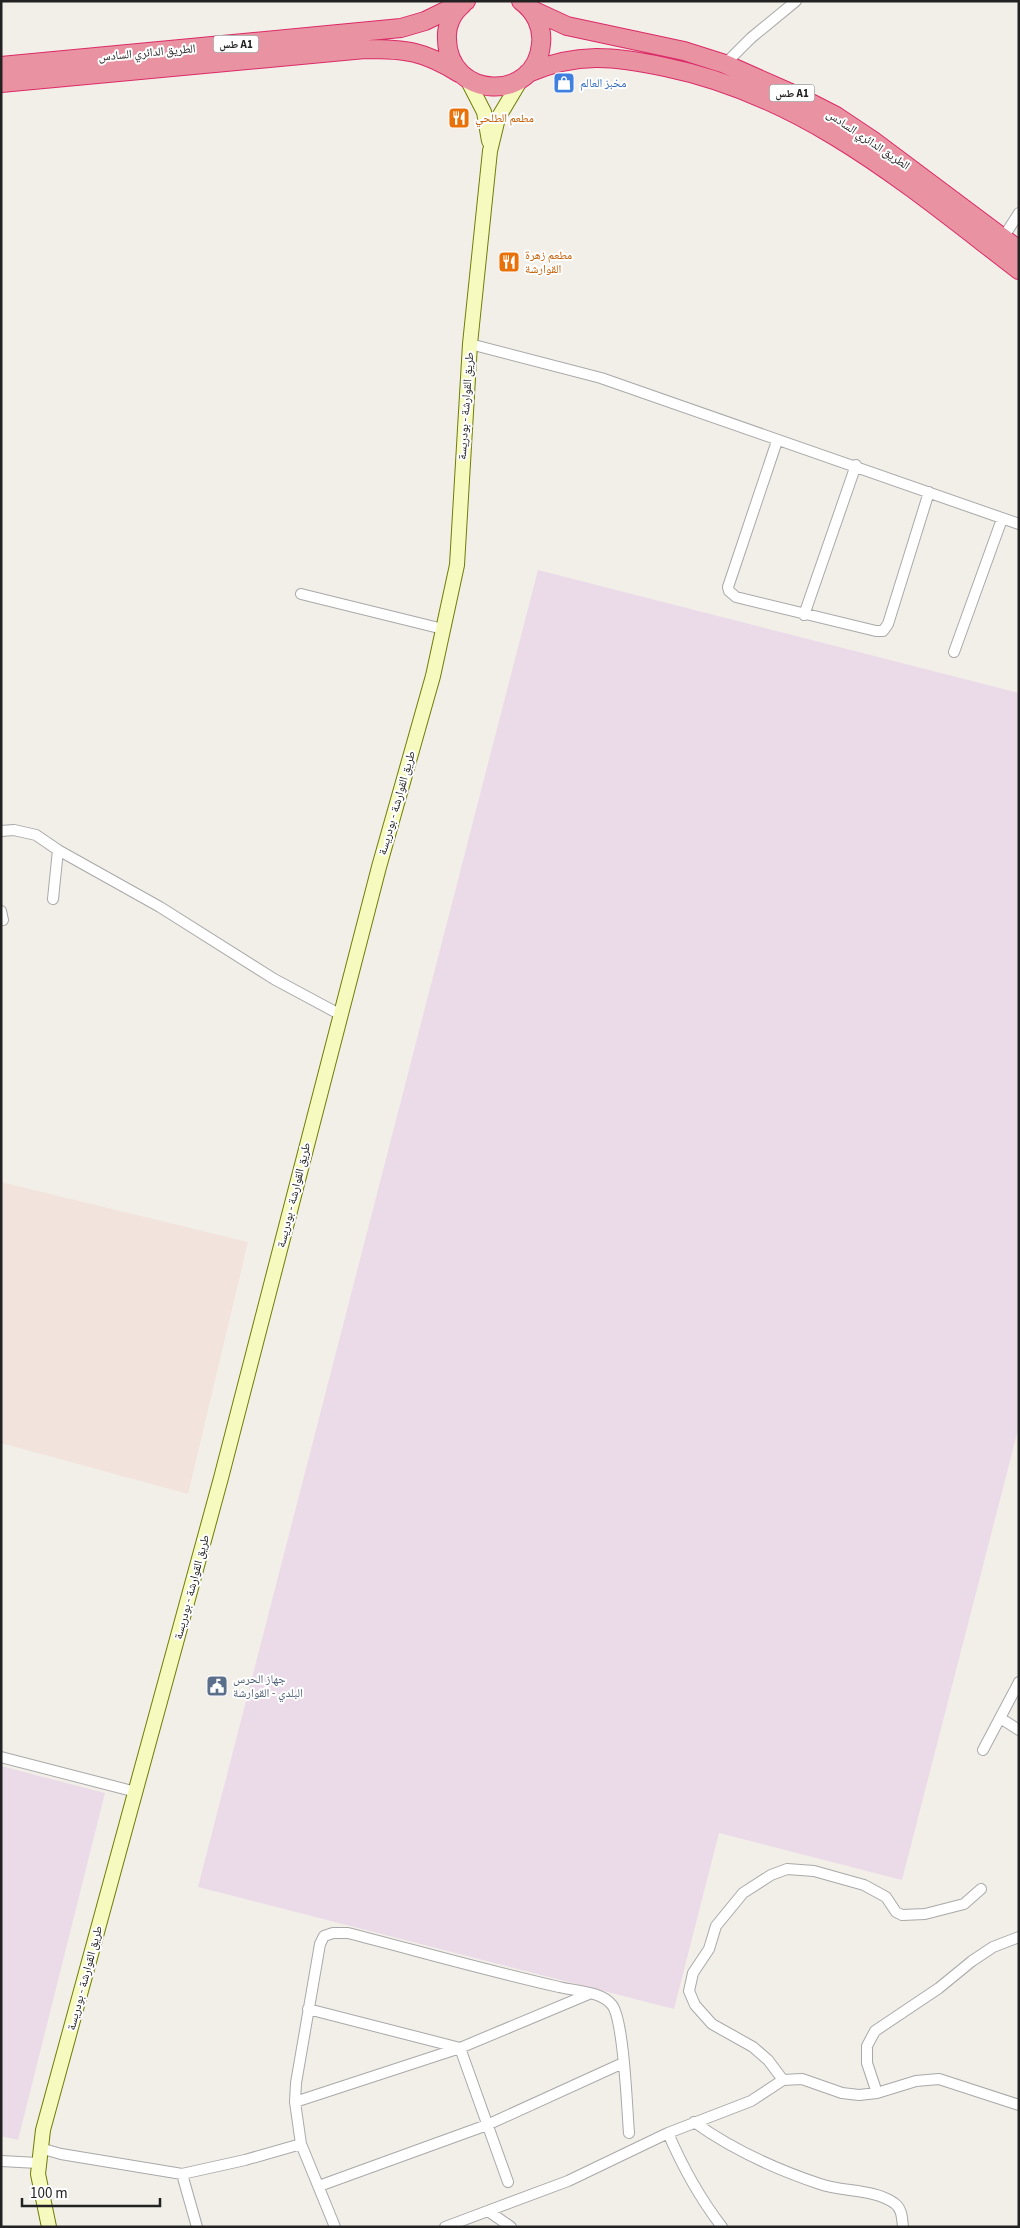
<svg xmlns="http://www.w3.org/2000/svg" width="1020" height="2228" font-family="'Source Sans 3','Noto Naskh Arabic',sans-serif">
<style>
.industrial{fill:#ebdbe8}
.military{fill:#f3e3dd}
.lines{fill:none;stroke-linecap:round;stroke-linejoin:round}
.street-casing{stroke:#a9a9a9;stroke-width:12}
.secondary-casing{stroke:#707d05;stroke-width:16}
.highway-casing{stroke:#dc2a67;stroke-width:20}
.street{stroke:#fff;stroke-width:10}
.secondary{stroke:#f7fabf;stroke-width:14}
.highway{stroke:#e892a2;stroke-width:18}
.labels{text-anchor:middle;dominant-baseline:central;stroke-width:4;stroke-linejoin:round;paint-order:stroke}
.shield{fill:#fff;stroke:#646464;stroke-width:1}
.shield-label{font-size:11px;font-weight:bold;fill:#222}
.street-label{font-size:12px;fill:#222;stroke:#fff}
.shop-label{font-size:12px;fill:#366cbe;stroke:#fff;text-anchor:start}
.food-label{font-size:12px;fill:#c56008;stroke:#fff;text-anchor:start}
.service-label{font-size:12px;fill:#4e5e75;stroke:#fff;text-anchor:start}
</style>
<rect width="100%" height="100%" fill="#f2efe9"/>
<!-- industrial -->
<path class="industrial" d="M 538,570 L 1019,693 L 1019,1426 L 902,1880 L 719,1833 L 674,2009 L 198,1887 Z
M 1,1766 L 105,1793 L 18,2140 L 1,2136 Z"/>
<!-- military -->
<path class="military" d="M 1,1182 L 248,1242 L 188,1494 L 1,1443 Z"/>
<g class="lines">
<!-- street casing -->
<g class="street-casing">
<path id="street" d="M 725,64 L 751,38 L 796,1
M 1003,238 L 1019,213
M 470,344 L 601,378 L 1019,524
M 777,441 L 728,587 L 729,591 L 736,597 L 876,631 L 883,631 L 888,624 L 929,492
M 301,594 L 443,629
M 804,615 L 856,465
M 954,652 L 1002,519
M 1,831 L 14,830 L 36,835 L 58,850 L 160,907 L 274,979 L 341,1015
M 53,899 L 58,850
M 1,911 L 3,920
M 1000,1718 L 1019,1730
M 983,1750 L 1019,1682
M 1,1757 L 136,1792
M 981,1889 L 964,1904 L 925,1914 L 902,1915 L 896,1912 L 886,1897 L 864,1885 L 814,1871 L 787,1869 L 771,1875 L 743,1893 L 716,1926 L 709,1949 L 693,1973 L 689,1991 L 695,2005 L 712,2024 L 753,2047 L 768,2060 L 783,2080 L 802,2079 L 842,2093 L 859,2095 L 877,2093 L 916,2081 L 939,2079 L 1019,2105
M 308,2009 L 460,2048 L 508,2182
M 877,2093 L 867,2063 L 867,2046 L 875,2031 L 939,1988 L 972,1961 L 993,1947 L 1019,1937
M 295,2102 L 460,2048 L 589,1994
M 694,2122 C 733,2150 775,2169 820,2184 C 843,2192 874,2189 894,2203 C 902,2208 902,2218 903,2227
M 668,2133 C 683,2168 699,2197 722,2227
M 301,2144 L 295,2102 L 296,2083 L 320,1944 L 324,1936 L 333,1933 L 348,1933 C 418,1951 488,1971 559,1987 C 574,1991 601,1991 612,2005 C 624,2020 627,2109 629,2133
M 40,2148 L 61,2154 L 182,2174 L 245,2160 L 301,2144 L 335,2227
M 1,2161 L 38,2163
M 182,2174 L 197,2227
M 319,2186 L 487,2125 L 623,2063
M 488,2211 L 511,2227
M 445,2227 L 568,2181 L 668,2133 L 751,2101 L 783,2080"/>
</g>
<!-- secondary casing -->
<g class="secondary-casing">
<path id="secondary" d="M 467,79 L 484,112 L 489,141
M 49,2227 L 38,2174 L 43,2130 L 221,1478 L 379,867 L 433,676 L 457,565 L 470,344 L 490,151 L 498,118 L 522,78"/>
</g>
<!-- highway casing -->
<g class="highway-casing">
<path id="highway" d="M 462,5 C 452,13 446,26 447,39 C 448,100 536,103 541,44 C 543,27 535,11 521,1
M 530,9 L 567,26 L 684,51 L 725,64 L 795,95 L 836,116 L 872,140 L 1019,250
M 1,66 L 401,28 L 425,21 L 466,1
M 528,73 C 577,52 614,56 665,67 C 806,96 908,185 1019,270
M 1,83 L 365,49 C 406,49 424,51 459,73"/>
</g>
<!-- street -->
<use href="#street" class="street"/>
<!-- secondary -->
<use href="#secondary" class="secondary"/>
<!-- highway -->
<use href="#highway" class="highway"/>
</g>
<!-- icons -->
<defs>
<g id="shop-square" transform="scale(1.125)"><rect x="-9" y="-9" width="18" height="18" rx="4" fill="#3f7fe0" stroke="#fff"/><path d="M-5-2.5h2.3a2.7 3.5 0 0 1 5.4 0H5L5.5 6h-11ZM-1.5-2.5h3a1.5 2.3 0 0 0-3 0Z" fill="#fff"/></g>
<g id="restaurant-square" transform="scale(1.125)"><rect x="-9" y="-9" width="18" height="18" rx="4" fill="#e8710a" stroke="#fff"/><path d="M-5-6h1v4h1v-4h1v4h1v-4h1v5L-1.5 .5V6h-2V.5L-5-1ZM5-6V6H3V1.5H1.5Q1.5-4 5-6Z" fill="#fff"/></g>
<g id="civic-square" transform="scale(1.125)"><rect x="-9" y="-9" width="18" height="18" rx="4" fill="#5c6f8a" stroke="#fff"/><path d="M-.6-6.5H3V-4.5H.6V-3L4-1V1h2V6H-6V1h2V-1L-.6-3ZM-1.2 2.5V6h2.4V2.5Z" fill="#fff"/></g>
</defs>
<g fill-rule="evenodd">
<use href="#shop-square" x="564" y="83"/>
<use href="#restaurant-square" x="459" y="118"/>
<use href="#restaurant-square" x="509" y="262"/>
<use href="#civic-square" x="217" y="1686"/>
</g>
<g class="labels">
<!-- shield labels -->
<g class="shield">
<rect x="213.5" y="35.5" width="45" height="17" rx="4"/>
<rect x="769.5" y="84.5" width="45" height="17" rx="4"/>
</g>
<g class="shield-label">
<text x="236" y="44">طس A1</text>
<text x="792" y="93">طس A1</text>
</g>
<!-- street labels -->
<g class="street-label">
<text transform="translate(147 53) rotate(-5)">الطريق الدائري السادس</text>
<text transform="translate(868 140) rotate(34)">الطريق الدائري السادس</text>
<text transform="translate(466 406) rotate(-86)">طريق القوارشة - بودريسة</text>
<text transform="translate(397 803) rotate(-74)">طريق القوارشة - بودريسة</text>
<text transform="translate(294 1195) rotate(-76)">طريق القوارشة - بودريسة</text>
<text transform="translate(192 1587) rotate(-75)">طريق القوارشة - بودريسة</text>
<text transform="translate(85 1978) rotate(-75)">طريق القوارشة - بودريسة</text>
</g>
<!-- shop labels -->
<g class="shop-label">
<text x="580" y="83">مخبز العالم</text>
</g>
<!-- food labels -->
<g class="food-label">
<text x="475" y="118">مطعم الطلحي</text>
<text x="525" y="255">مطعم زهرة<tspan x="525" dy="14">القوارشة</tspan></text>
</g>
<!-- service labels -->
<g class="service-label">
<text x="233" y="1679">جهاز الحرس<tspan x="233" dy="14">البلدي - القوارشة</tspan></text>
</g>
</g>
<!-- border -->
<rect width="1020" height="2228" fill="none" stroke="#222222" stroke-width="5"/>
<!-- scale -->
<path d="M22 2198v8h138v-8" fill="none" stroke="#222222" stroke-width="2.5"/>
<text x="30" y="2198" font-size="15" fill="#222222" stroke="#ffffff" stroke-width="4" paint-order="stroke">100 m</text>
</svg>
